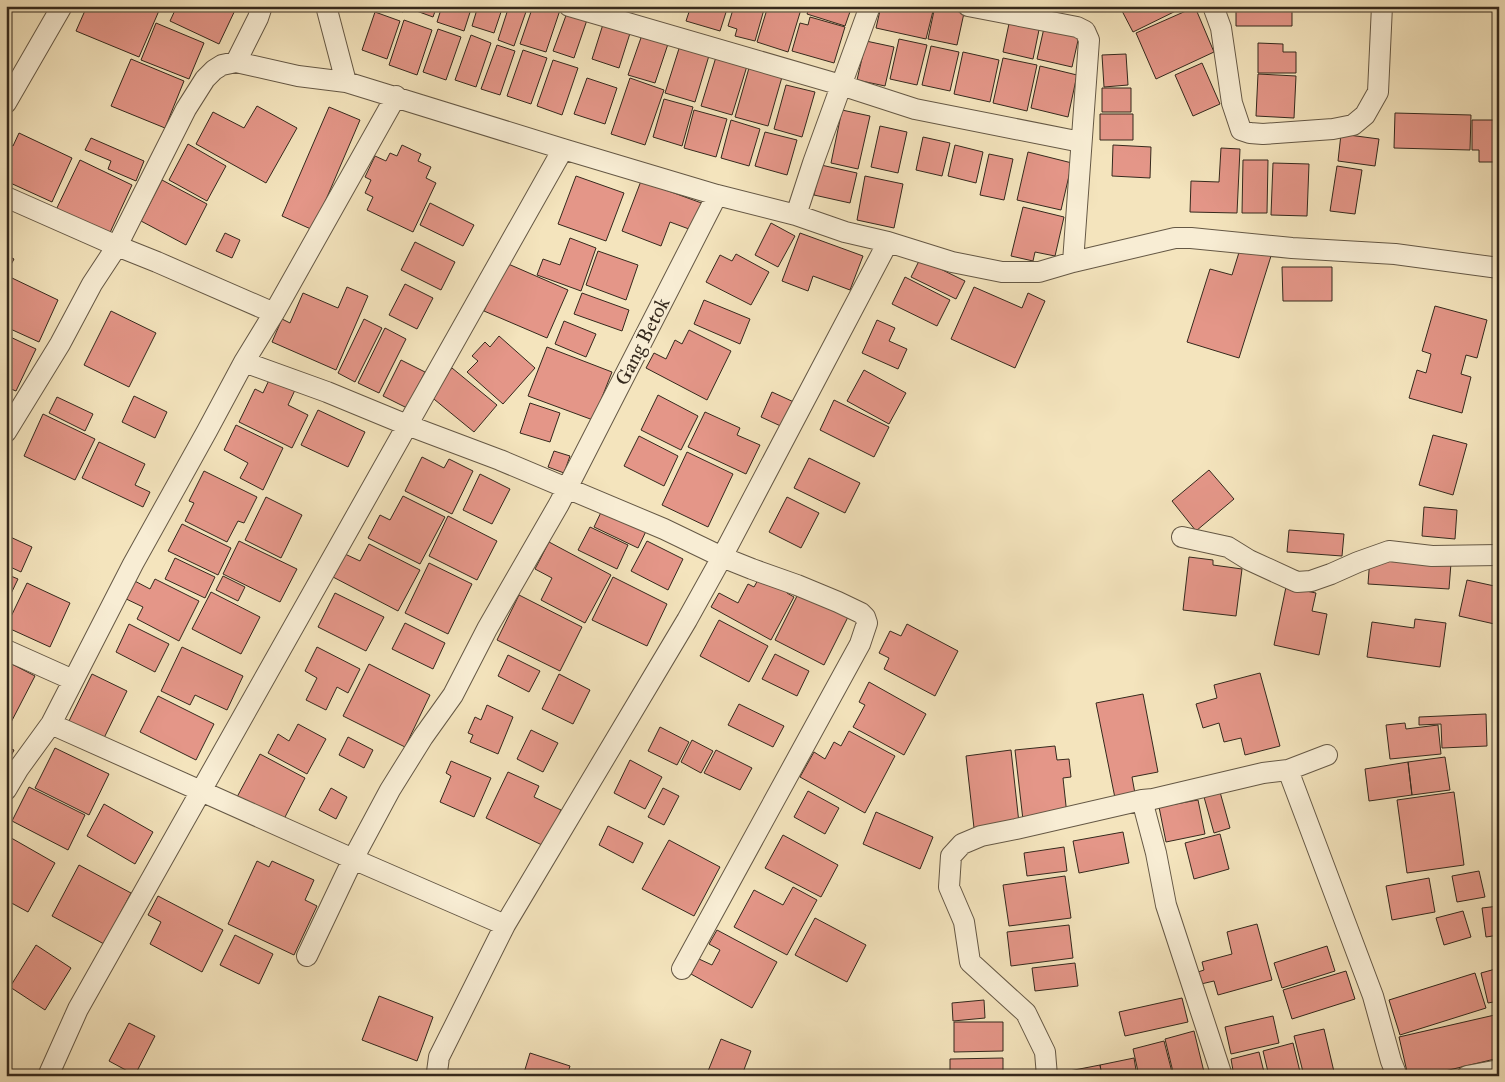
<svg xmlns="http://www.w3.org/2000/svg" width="1505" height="1082" font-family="'IM FELL Great Primer',serif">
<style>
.building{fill:#e49688;stroke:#35291d}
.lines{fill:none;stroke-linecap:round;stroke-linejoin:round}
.street-casing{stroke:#655845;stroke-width:22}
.street{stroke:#f8edd4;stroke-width:20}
.labels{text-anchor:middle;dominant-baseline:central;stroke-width:5;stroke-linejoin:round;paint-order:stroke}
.street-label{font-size:20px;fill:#35291d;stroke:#f8edd4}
</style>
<rect width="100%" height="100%" fill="#f4e4bd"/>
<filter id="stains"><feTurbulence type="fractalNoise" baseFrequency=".004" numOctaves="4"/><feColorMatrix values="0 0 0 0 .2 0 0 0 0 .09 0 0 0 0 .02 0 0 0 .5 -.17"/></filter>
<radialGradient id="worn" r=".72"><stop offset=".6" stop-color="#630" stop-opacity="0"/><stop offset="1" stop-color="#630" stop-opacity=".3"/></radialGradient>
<!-- building -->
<path class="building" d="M 87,6 L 161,6 L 139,57 L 76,31 Z
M 177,6 L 237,6 L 219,44 L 170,21 Z
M 386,6 L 405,6 L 403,12 Z
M 412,6 L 437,6 L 433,17 L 411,9 Z
M 442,6 L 472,6 L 464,31 L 437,22 Z
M 478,6 L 503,6 L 494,33 L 472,26 Z
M 509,6 L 528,6 L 514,46 L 498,40 Z
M 533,6 L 558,6 L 561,7 L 546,52 L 520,44 Z
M 691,6 L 728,6 L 720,31 L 686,21 Z
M 734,6 L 765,6 L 755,41 L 735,36 L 737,29 L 728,26 Z
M 768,6 L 802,6 L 788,52 L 757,42 Z
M 810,6 L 852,6 L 845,26 L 807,14 Z
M 881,6 L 934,7 L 926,39 L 876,28 Z
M 935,6 L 964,13 L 957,45 L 928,39 Z
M 1126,6 L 1186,6 L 1133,32 L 1121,9 Z
M 1236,6 L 1292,6 L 1292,26 L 1236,26 Z
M 1195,7 L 1214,52 L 1156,79 L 1136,33 Z
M 568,10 L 588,17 L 574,58 L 553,51 Z
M 375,12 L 400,21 L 387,59 L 362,50 Z
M 810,17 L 845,27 L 834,63 L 792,51 L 800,23 L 808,25 Z
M 605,18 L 632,27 L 619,68 L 592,59 Z
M 1010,19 L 1040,25 L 1033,59 L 1003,52 Z
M 404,20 L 432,30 L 417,75 L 389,65 Z
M 156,23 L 204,43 L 189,79 L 141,60 Z
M 1044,28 L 1079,36 L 1072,67 L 1037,59 Z
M 438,29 L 461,37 L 446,80 L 423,72 Z
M 643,32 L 669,41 L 655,83 L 628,75 Z
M 471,35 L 491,43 L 476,87 L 455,80 Z
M 682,39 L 711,49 L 695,102 L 665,93 Z
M 899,39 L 927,45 L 917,85 L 890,79 Z
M 866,41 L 894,47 L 885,86 L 857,80 Z
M 1258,43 L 1283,44 L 1283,52 L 1296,52 L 1296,73 L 1258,73 Z
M 497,45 L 515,51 L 500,95 L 481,89 Z
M 931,46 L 959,52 L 950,91 L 922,85 Z
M 523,50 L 547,58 L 531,104 L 507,96 Z
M 963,52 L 999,60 L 990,102 L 954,94 Z
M 1126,54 L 1128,85 L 1104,87 L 1102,55 Z
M 716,57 L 747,66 L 732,115 L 701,106 Z
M 1003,58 L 1037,65 L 1027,111 L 993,103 Z
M 131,59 L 184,81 L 165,128 L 111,106 Z
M 553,60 L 578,68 L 562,115 L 537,106 Z
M 1202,63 L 1220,104 L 1193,116 L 1175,75 Z
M 1040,66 L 1077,75 L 1068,117 L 1031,108 Z
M 749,68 L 782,77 L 768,126 L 735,117 Z
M 1258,74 L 1296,76 L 1294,118 L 1256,116 Z
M 587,78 L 617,88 L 605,124 L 574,114 Z
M 630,78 L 664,90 L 645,145 L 611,134 Z
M 786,85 L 815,92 L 802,137 L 774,129 Z
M 1102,88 L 1131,88 L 1131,112 L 1102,112 Z
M 664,99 L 693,107 L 682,146 L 653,137 Z
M 257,106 L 297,128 L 266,183 L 196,144 L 213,112 L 244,128 Z
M 329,107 L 360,120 L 313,230 L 282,216 Z
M 694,110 L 727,119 L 716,157 L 684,148 Z
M 842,110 L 870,116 L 858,169 L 831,163 Z
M 1395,113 L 1471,115 L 1470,150 L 1394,148 Z
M 1100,114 L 1133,114 L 1133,140 L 1100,140 Z
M 731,120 L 760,129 L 749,166 L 721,158 Z
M 1472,120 L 1498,120 L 1497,162 L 1479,162 L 1479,150 L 1472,150 Z
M 880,126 L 907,132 L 898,173 L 871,167 Z
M 765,132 L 797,140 L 787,175 L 755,166 Z
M 19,133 L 72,158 L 52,202 L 6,181 L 6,143 L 13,146 Z
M 1341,134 L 1379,139 L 1375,166 L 1338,161 Z
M 923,137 L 950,143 L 942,176 L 916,170 Z
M 91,138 L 144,161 L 136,181 L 108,169 L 111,161 L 85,150 Z
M 188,144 L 226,166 L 207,201 L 169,180 Z
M 402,145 L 421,154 L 418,161 L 431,167 L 426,178 L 436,183 L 413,232 L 367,210 L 373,197 L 365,193 L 371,180 L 365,177 L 375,156 L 386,161 L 390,153 L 397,156 Z
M 955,145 L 983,152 L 976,183 L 948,176 Z
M 1113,145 L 1151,147 L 1150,178 L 1112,176 Z
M 1221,148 L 1240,149 L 1237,213 L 1190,212 L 1191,181 L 1219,182 Z
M 1028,152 L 1072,163 L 1061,210 L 1017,200 Z
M 989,154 L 1013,159 L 1004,200 L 980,195 Z
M 80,160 L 132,185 L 108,237 L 55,212 Z
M 1243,160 L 1268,160 L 1267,213 L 1242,213 Z
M 1273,163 L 1309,164 L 1307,216 L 1271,215 Z
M 821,165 L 857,173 L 850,203 L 814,195 Z
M 1337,166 L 1362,170 L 1355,214 L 1330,211 Z
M 576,176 L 624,193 L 606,241 L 558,224 Z
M 865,176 L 903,184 L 894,228 L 857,220 Z
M 162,180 L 207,204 L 186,245 L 141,221 Z
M 641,181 L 707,205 L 697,232 L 670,222 L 661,246 L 622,231 Z
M 430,203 L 474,225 L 463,246 L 420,225 Z
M 1023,207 L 1064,217 L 1055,256 L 1035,252 L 1033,261 L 1011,256 Z
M 771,223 L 795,236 L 778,267 L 755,255 Z
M 225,233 L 240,240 L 232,258 L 216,251 Z
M 800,233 L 863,256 L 850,290 L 813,276 L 808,291 L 782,281 Z
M 570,238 L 596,248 L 581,291 L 537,275 L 543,259 L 560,265 Z
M 415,242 L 455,262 L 441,290 L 401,270 Z
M 1241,246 L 1271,256 L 1239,358 L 1187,342 L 1210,269 L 1232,275 Z
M 598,251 L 638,265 L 626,300 L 586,285 Z
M 736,254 L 769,272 L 751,305 L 706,282 L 720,255 L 732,261 Z
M 6,255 L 14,259 L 6,274 Z
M 920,259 L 965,281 L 956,299 L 911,277 Z
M 506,263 L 568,290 L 547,338 L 484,311 Z
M 1282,267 L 1332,267 L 1332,301 L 1283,301 Z
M 905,277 L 950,300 L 937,326 L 892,304 Z
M 12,278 L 58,300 L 39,342 L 6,327 L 6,292 Z
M 405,284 L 433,298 L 417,329 L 389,315 Z
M 347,287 L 368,296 L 336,370 L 272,342 L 282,319 L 290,323 L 303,293 L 338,308 Z
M 974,287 L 1022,308 L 1028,293 L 1045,301 L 1015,368 L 951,339 Z
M 582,293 L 629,310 L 622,331 L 574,314 Z
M 704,300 L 750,319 L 740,344 L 694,324 Z
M 1435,306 L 1487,320 L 1477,358 L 1466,355 L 1461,374 L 1471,377 L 1462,413 L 1409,398 L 1417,370 L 1426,373 L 1431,354 L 1422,351 Z
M 111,311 L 156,333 L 129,387 L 84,365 Z
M 364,319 L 382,328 L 355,382 L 338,373 Z
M 877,320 L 895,328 L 889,341 L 907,349 L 898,369 L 862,353 Z
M 564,321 L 596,334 L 586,357 L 555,344 Z
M 385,328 L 406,339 L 379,393 L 358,383 Z
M 689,330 L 731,351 L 707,400 L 646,368 L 654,353 L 666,359 L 675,340 L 682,344 Z
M 6,335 L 36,349 L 16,391 L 6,387 Z
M 499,336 L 535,368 L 503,404 L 467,372 L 478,361 L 472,356 L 485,342 L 490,347 Z
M 547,347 L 612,372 L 593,420 L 528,396 Z
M 401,360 L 425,372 L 407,408 L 383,396 Z
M 452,368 L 497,405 L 474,432 L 429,395 Z
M 864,370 L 906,393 L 889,424 L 847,401 Z
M 270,378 L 295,390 L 288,405 L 308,415 L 292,448 L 239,422 L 255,389 L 263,393 Z
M 772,392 L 796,403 L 785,428 L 761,417 Z
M 658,395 L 698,416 L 681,450 L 641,430 Z
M 134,396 L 167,412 L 155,438 L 122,422 Z
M 57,397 L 93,414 L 85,431 L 49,413 Z
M 834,400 L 889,427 L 874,457 L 820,430 Z
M 530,403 L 560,413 L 550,442 L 520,433 Z
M 318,410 L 365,432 L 348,467 L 301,445 Z
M 705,412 L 740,428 L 737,435 L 760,445 L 746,474 L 688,447 Z
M 43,414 L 95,439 L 75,480 L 24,456 Z
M 236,425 L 283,448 L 263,490 L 240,478 L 248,463 L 224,450 Z
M 1433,435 L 1467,444 L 1453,495 L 1419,485 Z
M 639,436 L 678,456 L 664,486 L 624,466 Z
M 99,442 L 145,464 L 135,485 L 150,492 L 143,507 L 82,478 Z
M 554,451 L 570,456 L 564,473 L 548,467 Z
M 687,452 L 733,474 L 708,527 L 662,505 Z
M 422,457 L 444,468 L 449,459 L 473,471 L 452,514 L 405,491 Z
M 809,458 L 860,483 L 845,513 L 794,488 Z
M 1209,470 L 1234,499 L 1196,531 L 1172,501 Z
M 204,471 L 257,497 L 244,523 L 238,521 L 227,542 L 185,521 L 194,503 L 189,501 Z
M 480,474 L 510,489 L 492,524 L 463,510 Z
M 403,496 L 445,517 L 420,564 L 368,538 L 380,515 L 390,520 Z
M 266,497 L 302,515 L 281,558 L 245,540 Z
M 787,497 L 819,513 L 801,548 L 769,532 Z
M 604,506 L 648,527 L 638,548 L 594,527 Z
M 1424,507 L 1457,510 L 1455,539 L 1422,536 Z
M 448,516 L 497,541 L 477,580 L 429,556 Z
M 182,524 L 231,548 L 218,575 L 168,551 Z
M 590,527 L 628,545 L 617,569 L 578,550 Z
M 1289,530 L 1344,534 L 1342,556 L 1287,552 Z
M 6,535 L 32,547 L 21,572 L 6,565 Z
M 239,541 L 297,569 L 280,602 L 223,574 Z
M 647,541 L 683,559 L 668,590 L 631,571 Z
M 549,542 L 611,575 L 585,623 L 541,600 L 552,578 L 535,569 Z
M 369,544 L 420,570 L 398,611 L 333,577 L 345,554 L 360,561 Z
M 1189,557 L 1213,560 L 1213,565 L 1242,569 L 1236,616 L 1183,610 Z
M 1370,557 L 1451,563 L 1449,589 L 1368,584 Z
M 175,558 L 215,577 L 205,598 L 165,579 Z
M 429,563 L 472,584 L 448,634 L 405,613 Z
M 6,574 L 18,579 L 6,604 Z
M 223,576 L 245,587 L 238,601 L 216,590 Z
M 613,577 L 667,604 L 647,646 L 592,620 Z
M 129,578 L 150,589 L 155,579 L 199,601 L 179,641 L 137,619 L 143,607 L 120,596 Z
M 759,578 L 790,588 L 787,593 L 794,597 L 771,640 L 711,607 L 719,593 L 738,603 L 748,584 L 754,587 Z
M 1467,580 L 1499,587 L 1499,625 L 1459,616 Z
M 27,583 L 70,603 L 50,647 L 6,627 Z
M 1286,587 L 1316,593 L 1312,611 L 1327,614 L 1319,655 L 1274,645 Z
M 211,592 L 260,617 L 241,654 L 192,629 Z
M 799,592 L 848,617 L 824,665 L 775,640 Z
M 335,593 L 384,617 L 366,651 L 318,627 Z
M 519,595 L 582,627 L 560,671 L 497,640 Z
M 1415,619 L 1446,623 L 1440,667 L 1367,657 L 1372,622 L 1414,628 Z
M 719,620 L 768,646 L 749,682 L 700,656 Z
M 405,623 L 445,643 L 433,669 L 392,649 Z
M 129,624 L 169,644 L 155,672 L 116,652 Z
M 907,624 L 958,651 L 935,696 L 884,669 L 889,658 L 879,653 L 890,631 L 901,636 Z
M 182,647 L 243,676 L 227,710 L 195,695 L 190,705 L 161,691 Z
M 317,647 L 360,669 L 348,693 L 337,687 L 326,710 L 306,700 L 317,678 L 305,671 Z
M 775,654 L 809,671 L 797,696 L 762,679 Z
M 508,655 L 540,671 L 529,692 L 498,676 Z
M 6,661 L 35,676 L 6,732 Z
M 369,664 L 430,695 L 405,747 L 343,716 Z
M 1260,673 L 1280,746 L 1245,755 L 1241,738 L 1224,742 L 1219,723 L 1203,728 L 1196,704 L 1217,698 L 1214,685 Z
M 92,674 L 127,691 L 103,740 L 68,723 Z
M 559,674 L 590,690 L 573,724 L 542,709 Z
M 869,682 L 926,714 L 904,755 L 853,727 L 865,705 L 859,702 Z
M 1143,694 L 1158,772 L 1132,777 L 1136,799 L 1116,803 L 1096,703 Z
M 158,696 L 214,724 L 196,760 L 140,732 Z
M 739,704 L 784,726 L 773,747 L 728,725 Z
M 487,705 L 513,717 L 498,754 L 470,742 L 473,735 L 468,733 L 475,717 L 481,720 Z
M 1486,714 L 1487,746 L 1442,748 L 1441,724 L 1419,725 L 1419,717 Z
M 1405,723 L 1406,729 L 1438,725 L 1441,754 L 1390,759 L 1386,725 Z
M 298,724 L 326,739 L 307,774 L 268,753 L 278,734 L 289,741 Z
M 660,727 L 689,742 L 677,765 L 648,751 Z
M 531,730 L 558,743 L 543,772 L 517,759 Z
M 849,731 L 895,756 L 865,813 L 800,777 L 814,752 L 825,759 L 834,742 L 841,746 Z
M 348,737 L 373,750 L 364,768 L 339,755 Z
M 692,740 L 713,751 L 701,773 L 681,762 Z
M 1055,746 L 1057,760 L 1069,759 L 1071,777 L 1063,778 L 1067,815 L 1023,820 L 1015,750 Z
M 6,747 L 14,750 L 6,766 Z
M 55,748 L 109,774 L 89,815 L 35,788 Z
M 716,750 L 752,768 L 740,790 L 704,773 Z
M 1011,750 L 1019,823 L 974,828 L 966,756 Z
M 260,754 L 305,778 L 283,821 L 237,797 Z
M 1445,757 L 1450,790 L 1412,795 L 1408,762 Z
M 630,760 L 662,777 L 645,809 L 614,793 Z
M 451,761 L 491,778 L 474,817 L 440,802 L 451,776 L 446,773 Z
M 1408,762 L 1412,795 L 1369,801 L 1365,769 Z
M 508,772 L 539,786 L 534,797 L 561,810 L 544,846 L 486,818 Z
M 29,787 L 85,815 L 68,850 L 12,821 Z
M 331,788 L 347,797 L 336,819 L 319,810 Z
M 663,788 L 679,796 L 664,825 L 648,817 Z
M 808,791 L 839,808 L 825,834 L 794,817 Z
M 1220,792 L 1230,828 L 1214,833 L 1204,797 Z
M 1454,792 L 1464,865 L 1407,873 L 1397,800 Z
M 1198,800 L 1205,834 L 1166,842 L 1159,807 Z
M 104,804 L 153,832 L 135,864 L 87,836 Z
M 876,812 L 933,837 L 920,869 L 863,844 Z
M 608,826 L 643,843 L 633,863 L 599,845 Z
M 1123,832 L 1129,863 L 1079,873 L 1073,841 Z
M 1220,834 L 1229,869 L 1194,879 L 1185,843 Z
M 6,835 L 55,863 L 28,912 L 6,900 Z
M 783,835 L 838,865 L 821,897 L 765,868 Z
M 669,840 L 720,867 L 694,916 L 642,889 Z
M 1064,847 L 1067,871 L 1027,876 L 1024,853 Z
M 257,861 L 269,867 L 272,861 L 314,880 L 305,900 L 317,906 L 294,955 L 228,924 Z
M 79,865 L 131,893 L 104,944 L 52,916 Z
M 1479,871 L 1485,897 L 1457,902 L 1452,876 Z
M 1065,876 L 1071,918 L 1009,926 L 1003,885 Z
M 1429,878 L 1435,912 L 1392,920 L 1386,886 Z
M 793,887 L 817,900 L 787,955 L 734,927 L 754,890 L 783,905 Z
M 158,896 L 223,930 L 202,972 L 150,944 L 161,922 L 148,915 Z
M 1499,906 L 1499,935 L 1486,937 L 1482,908 Z
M 1463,911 L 1471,937 L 1444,945 L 1436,918 Z
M 815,918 L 866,945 L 847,982 L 795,955 Z
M 1257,924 L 1272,980 L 1218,995 L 1214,981 L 1201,984 L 1198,972 L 1204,970 L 1202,962 L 1232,954 L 1227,932 Z
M 1069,925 L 1073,958 L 1011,966 L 1007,932 Z
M 717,930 L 777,962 L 752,1008 L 691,974 L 699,959 L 712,965 L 720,950 L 709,944 Z
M 235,935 L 273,954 L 259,984 L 220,965 Z
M 36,945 L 71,968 L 45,1010 L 10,987 Z
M 1327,946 L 1335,971 L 1282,988 L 1274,963 Z
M 1075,963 L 1078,986 L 1035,991 L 1032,968 Z
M 1499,968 L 1499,1001 L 1488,1003 L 1481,973 Z
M 1346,971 L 1355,999 L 1292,1019 L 1283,990 Z
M 1475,973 L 1486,1008 L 1400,1035 L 1389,1000 Z
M 379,996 L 433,1017 L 417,1061 L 362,1040 Z
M 1182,998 L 1188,1022 L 1125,1036 L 1119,1012 Z
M 984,1000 L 985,1018 L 953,1021 L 952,1003 Z
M 1499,1014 L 1499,1058 L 1424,1076 L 1408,1076 L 1399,1037 Z
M 1273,1016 L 1279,1043 L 1231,1054 L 1225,1027 Z
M 954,1022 L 1003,1022 L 1003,1051 L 954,1052 Z
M 129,1023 L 155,1036 L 135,1075 L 109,1061 Z
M 1324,1029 L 1335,1076 L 1304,1076 L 1294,1036 Z
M 1194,1031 L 1205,1076 L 1174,1076 L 1165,1039 Z
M 721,1039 L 751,1051 L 742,1075 L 744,1076 L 706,1076 Z
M 1164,1041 L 1173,1076 L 1139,1076 L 1133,1049 Z
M 1293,1043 L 1301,1076 L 1269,1076 L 1263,1051 Z
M 1259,1052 L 1265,1076 L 1234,1076 L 1231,1059 Z
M 530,1053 L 570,1066 L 567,1076 L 523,1076 Z
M 1003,1058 L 1003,1076 L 950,1076 L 950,1059 Z
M 1134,1058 L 1137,1076 L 1102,1076 L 1100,1065 Z
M 1100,1065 L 1102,1076 L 1065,1076 L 1064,1072 Z"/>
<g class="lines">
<!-- street casing -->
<g class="street-casing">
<path id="street" d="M 326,6 L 346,82 L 563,149 L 717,195 L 796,215 L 845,232 L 888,242 L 952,262 L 1002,272 L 1039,272 L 1073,262 L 1175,238 L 1191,238 L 1292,248 L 1395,254 L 1499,268
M 569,6 L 841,85 L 915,109 L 1081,142
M 968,6 L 1077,27 L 1085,31 L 1089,40 L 1073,262
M 1213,6 L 1221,28 L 1232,103 L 1241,130 L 1250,133 L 1263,134 L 1333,129 L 1353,125 L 1365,115 L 1378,92 L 1382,6
M 236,62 L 258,18 L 262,6
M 6,103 L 62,6
M 6,197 L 117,246 L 157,262 L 274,313
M 796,215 L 813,163 L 870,6
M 244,362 L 327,392 L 407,425 L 500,460 L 664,529 L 722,557 L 752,569 L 797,585 L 838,602 L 861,613 L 865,617 L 867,623 L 860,644 L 682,969
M 6,432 L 60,344 L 92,284 L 117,246 L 186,109 L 205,79 L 214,70 L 222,65 L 236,62 L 298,76 L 346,82
M 1182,537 L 1228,547 L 1249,560 L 1297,582 L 1311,581 L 1331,574 L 1358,562 L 1389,551 L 1432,556 L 1499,555
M 6,650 L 73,680
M 51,724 L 353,859 L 505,925
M 1288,770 L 1373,996 L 1391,1061 L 1397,1076
M 6,790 L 19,768 L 51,724 L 133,564 L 207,431 L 244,362 L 274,313 L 396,96
M 1142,800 L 1156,853 L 1166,905 L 1222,1076
M 307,956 L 353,859 L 390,790 L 423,737 L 453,695 L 487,629 L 559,504 L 717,195
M 48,1076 L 78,1009 L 563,149
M 438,1076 L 437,1072 L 439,1057 L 505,925 L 687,620 L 722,557 L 888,242
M 1047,1076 L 1045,1052 L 1026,1013 L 970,962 L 964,922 L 949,887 L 951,856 L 962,844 L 981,836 L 1016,829 L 1142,800 L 1153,799 L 1263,773 L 1288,770 L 1327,755
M 1467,1076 L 1499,1070"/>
</g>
<!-- street -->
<use href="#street" class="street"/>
</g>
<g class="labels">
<!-- street labels -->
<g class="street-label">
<text transform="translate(642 341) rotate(-63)">Gang Betok</text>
</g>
</g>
<!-- margin -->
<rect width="1505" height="1082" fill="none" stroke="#f4e4bd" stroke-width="25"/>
<rect x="8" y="8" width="1490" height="1067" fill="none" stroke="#35291d" stroke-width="2.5"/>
<rect x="12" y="12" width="1480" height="1057" fill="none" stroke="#35291d"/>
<rect width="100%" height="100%" filter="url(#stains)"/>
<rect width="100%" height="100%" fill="url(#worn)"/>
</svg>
